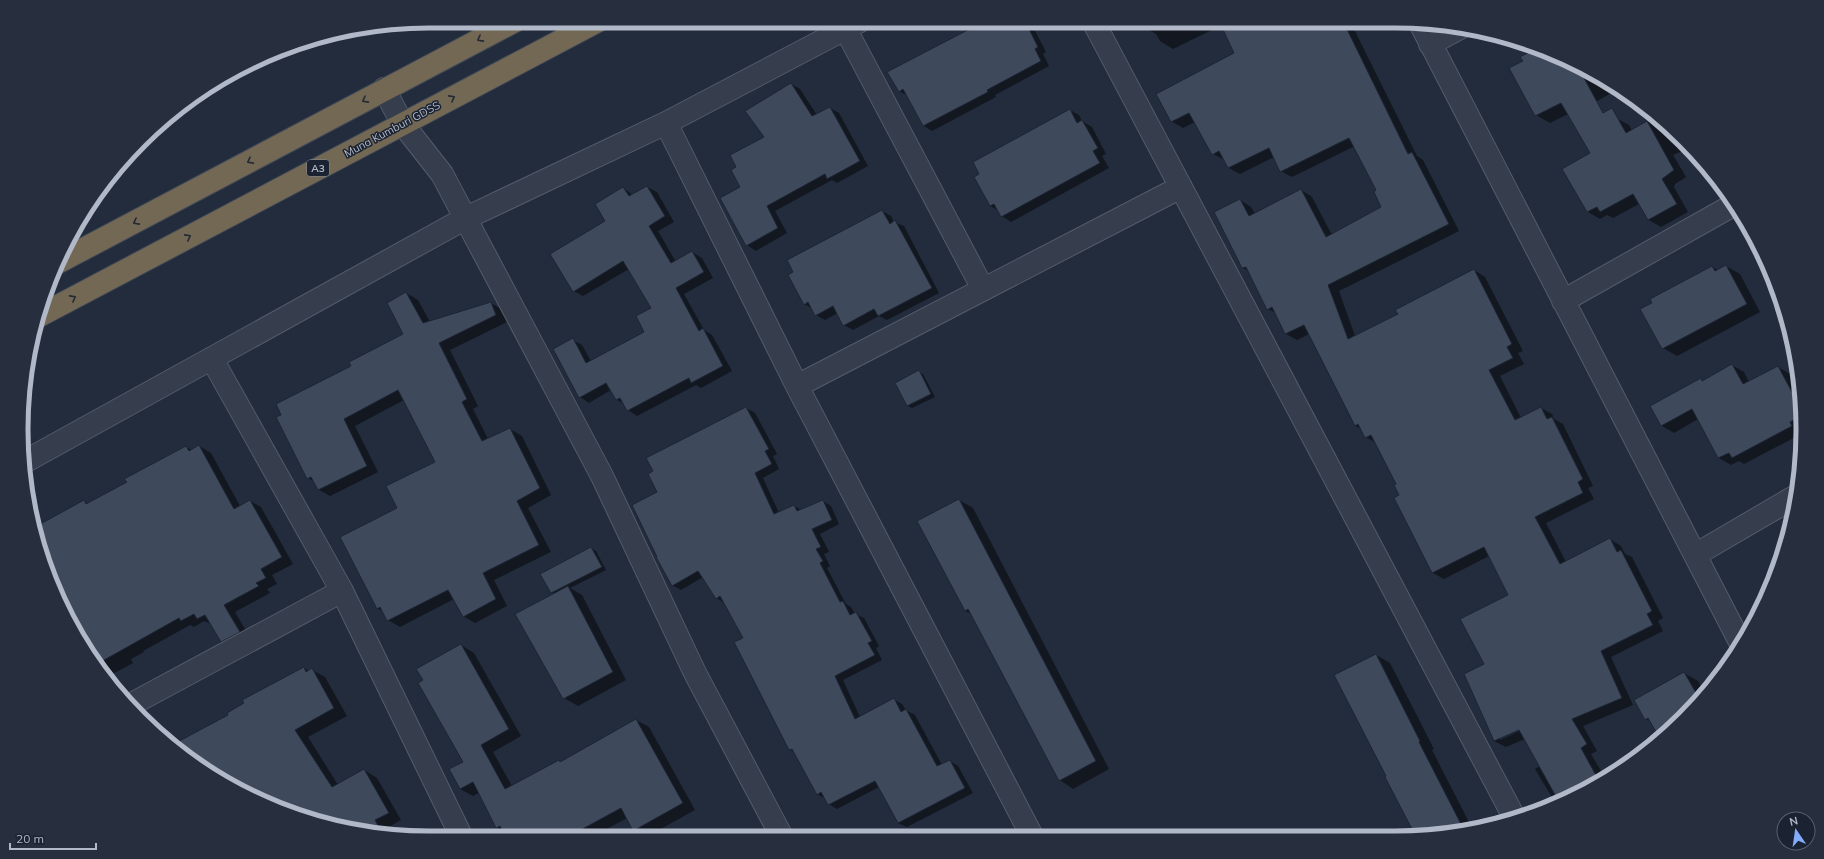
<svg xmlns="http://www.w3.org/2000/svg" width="1824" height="859" font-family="Mulish,sans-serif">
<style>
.shadow{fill:#0007;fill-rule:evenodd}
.building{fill:#3e4a5c;stroke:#1d2534}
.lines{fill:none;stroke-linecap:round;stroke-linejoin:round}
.street-casing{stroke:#545c6b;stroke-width:24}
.highway-casing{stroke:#414958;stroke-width:24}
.street{stroke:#363e4d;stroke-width:22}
.highway{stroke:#736853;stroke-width:22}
.oneway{stroke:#242a35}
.labels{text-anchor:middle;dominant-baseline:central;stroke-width:3;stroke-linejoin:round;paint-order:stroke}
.shield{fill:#1b2332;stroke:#848c9b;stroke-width:1}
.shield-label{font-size:10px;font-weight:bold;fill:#b1b9c8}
.street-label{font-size:11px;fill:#b1b9c8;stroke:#1b2332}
.rim{fill:none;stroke:#b1b9c8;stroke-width:5}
</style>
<rect width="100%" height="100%" fill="#222c3d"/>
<!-- shadow -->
<path class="shadow" d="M 986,21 L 1030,21 L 1046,52 L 1043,54 L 1049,66 L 995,95 L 996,97 L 932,131 L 924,126 L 908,96 L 899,91 Z
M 1140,21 L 1215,21 L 1218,27 L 1173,49 L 1160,41 L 1156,34 L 1142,26 Z
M 1220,21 L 1350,21 L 1417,156 L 1423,160 L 1459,231 L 1339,291 L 1355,336 L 1399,314 L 1474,270 L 1485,277 L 1523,351 L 1518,353 L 1524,364 L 1500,376 L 1521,418 L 1541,408 L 1552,414 L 1554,419 L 1563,424 L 1593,486 L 1588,488 L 1594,499 L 1546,523 L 1566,562 L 1610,539 L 1621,546 L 1625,554 L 1632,557 L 1663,618 L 1658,621 L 1663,631 L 1611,657 L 1633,705 L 1583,726 L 1597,751 L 1591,754 L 1604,776 L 1556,804 L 1535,769 L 1540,766 L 1525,739 L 1506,747 L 1494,741 L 1485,664 L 1509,596 L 1489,556 L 1444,579 L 1433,573 L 1400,496 L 1397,484 L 1376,443 L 1366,437 L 1362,429 L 1355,426 L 1309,334 L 1297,340 L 1286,334 L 1276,313 L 1268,309 L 1249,271 L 1243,268 L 1240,200 L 1251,207 L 1255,214 L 1301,190 L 1312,197 L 1332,235 L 1383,207 L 1378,191 L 1355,146 L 1292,177 L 1281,171 L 1274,157 L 1240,174 L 1229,168 L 1225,160 L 1213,154 L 1195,122 L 1183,128 L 1171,121 L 1235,54 ZM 1523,727 L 1524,729 L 1500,740 L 1500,737 Z
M 1539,49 L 1551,52 L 1615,86 L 1609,90 L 1611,93 L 1577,113 L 1574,111 L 1550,123 L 1536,115 L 1522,58 Z
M 791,84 L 800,89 L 817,115 L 830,108 L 839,113 L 868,166 L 837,183 L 832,180 L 775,211 L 787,233 L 756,251 L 747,245 L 738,168 L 766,138 Z
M 1070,110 L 1079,115 L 1082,121 L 1092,127 L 1106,154 L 1102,156 L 1109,168 L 1011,222 L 1002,216 L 998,210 L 990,206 Z
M 1616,118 L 1629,125 L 1632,131 L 1655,118 L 1684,141 L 1689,148 L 1673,155 L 1686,177 L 1675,184 L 1674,187 L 1688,212 L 1661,227 L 1649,220 L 1639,204 L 1613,218 L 1607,215 L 1600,219 L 1588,212 L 1591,154 Z
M 647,187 L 657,192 L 674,222 L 658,231 L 676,262 L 692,252 L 702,258 L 713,278 L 684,294 L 704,330 L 712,335 L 732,371 L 701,388 L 696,385 L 637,416 L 628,410 L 625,404 L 617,400 L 611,390 L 589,403 L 580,397 L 573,340 L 582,345 L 591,361 L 646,332 L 652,308 L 629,269 L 583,296 L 574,291 L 606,221 L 623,188 L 633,195 Z
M 882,211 L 891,216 L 894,222 L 904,226 L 939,293 L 887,320 L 879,316 L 853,330 L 844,325 L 838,313 L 825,320 L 816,315 L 813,309 L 804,304 L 795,273 L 788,261 Z
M 1726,266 L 1740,274 L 1760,312 L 1677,356 L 1663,348 L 1712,267 L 1718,270 Z
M 406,293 L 418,300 L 430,322 L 491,303 L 503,310 L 507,322 L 450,350 L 478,406 L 473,409 L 488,439 L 510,429 L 522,436 L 551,495 L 528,508 L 551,552 L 494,580 L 507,606 L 475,623 L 463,616 L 454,599 L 400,627 L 388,620 L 384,612 L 377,608 L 398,508 L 436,463 L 404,400 L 355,426 L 378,472 L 330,496 L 318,489 L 315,482 L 308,478 L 282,415 L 352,366 L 405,334 Z
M 1732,365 L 1744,372 L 1749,382 L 1778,367 L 1790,374 L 1799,391 L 1803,433 L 1744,464 L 1739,461 L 1731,465 L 1719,458 L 1698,419 L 1674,433 L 1662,426 L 1652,407 L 1701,380 L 1703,381 Z
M 919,372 L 923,374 L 935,397 L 912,408 L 908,406 L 896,384 Z
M 746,408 L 755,413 L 777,454 L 773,456 L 779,469 L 763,478 L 779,513 L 794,506 L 802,510 L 823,501 L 831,506 L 839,524 L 820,534 L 829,552 L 824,554 L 830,566 L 827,568 L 846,604 L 851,607 L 855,614 L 864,618 L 879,646 L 876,648 L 882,660 L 843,680 L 860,717 L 893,699 L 902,704 L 906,710 L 915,715 L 942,765 L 950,761 L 958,766 L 973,793 L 907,827 L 898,823 L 879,787 L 837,809 L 829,804 L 826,799 L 817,794 L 796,753 L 789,749 L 745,638 L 725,603 L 716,598 L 703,577 L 681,590 L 672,585 L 659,493 L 654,472 L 647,459 Z
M 199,446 L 211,453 L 240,506 L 250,501 L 261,507 L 293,564 L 272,575 L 277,584 L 267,589 L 270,593 L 235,612 L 251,639 L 234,648 L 222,641 L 211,624 L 204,621 L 194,627 L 190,625 L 143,651 L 144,652 L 131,659 L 133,663 L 105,678 L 63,610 L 34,528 L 84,501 L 88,504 L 128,483 L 186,447 L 192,450 Z
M 959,500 L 973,508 L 1109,769 L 1073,789 L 1060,780 L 972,614 L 965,611 Z
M 591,548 L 596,551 L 606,570 L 570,588 L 582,595 L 626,680 L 578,706 L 564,698 L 555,594 L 551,592 Z
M 1780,558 L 1776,572 L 1772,563 Z
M 1764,600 L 1759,608 L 1757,604 Z
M 461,645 L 474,653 L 521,736 L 493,752 L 512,786 L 559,761 L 561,762 L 636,720 L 649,727 L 695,810 L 646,837 L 634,830 L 627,818 L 592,837 L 503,838 L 480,792 L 473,796 L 460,789 L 464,763 L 424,681 Z
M 1376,655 L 1390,663 L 1434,749 L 1432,750 L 1472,828 L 1448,834 L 1416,835 Z
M 304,668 L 309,671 L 312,670 L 325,677 L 347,716 L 308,737 L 338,785 L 364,770 L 377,778 L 401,820 L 387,828 L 391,834 L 350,830 L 277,808 L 203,769 L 170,744 L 173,746 L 229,715 Z
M 1684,673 L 1698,681 L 1704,692 L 1660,737 L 1652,722 L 1646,719 Z"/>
<!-- building -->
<path class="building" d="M 985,21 L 1025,21 L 1038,47 L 1035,49 L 1041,61 L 987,90 L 988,92 L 923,126 L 903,89 L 899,92 L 887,72 Z
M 1219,21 L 1343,21 L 1408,154 L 1412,152 L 1449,224 L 1328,285 L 1348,339 L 1398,314 L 1395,310 L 1474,269 L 1512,344 L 1507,347 L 1513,358 L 1489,370 L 1515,420 L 1541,407 L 1547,419 L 1552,417 L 1583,479 L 1578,482 L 1583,493 L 1535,517 L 1560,564 L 1610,538 L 1617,552 L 1621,550 L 1652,611 L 1647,614 L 1653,625 L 1601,651 L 1622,698 L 1572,719 L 1587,744 L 1581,748 L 1598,779 L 1559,802 L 1519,730 L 1494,741 L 1464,674 L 1484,664 L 1460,619 L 1508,595 L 1484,547 L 1432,573 L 1394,498 L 1399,495 L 1394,485 L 1396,484 L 1371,435 L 1365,438 L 1358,424 L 1355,426 L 1304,325 L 1285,334 L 1272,307 L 1267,310 L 1246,267 L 1242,268 L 1214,212 L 1240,199 L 1249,216 L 1301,189 L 1326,237 L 1381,207 L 1374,192 L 1376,190 L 1349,138 L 1280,172 L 1269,148 L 1228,168 L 1219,151 L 1212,155 L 1189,113 L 1171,122 L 1156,94 L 1234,53 Z
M 1535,49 L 1551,52 L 1578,67 L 1603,113 L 1612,108 L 1626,133 L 1647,121 L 1674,170 L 1662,179 L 1677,204 L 1648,220 L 1633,194 L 1600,212 L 1597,207 L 1587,212 L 1562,169 L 1590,153 L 1561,103 L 1535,116 L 1509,68 L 1523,61 L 1520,57 Z
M 791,83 L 812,116 L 830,107 L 860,161 L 827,179 L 825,174 L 767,206 L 778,228 L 746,246 L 720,198 L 740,187 L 731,170 L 736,167 L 730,155 L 764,137 L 745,111 Z
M 1070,109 L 1077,123 L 1082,120 L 1098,148 L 1093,151 L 1100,163 L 1001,217 L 994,204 L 990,206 L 974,177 L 979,174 L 973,162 Z
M 647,186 L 665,216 L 649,226 L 671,263 L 692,251 L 704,272 L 676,288 L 699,331 L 703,328 L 723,366 L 691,383 L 689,378 L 627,411 L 620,398 L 616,400 L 606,383 L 579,398 L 553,349 L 573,338 L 586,363 L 644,332 L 636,316 L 651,308 L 623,261 L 573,292 L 550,254 L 605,221 L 595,204 L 623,187 L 629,196 Z
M 882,210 L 890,224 L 895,220 L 932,288 L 878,316 L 874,309 L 843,326 L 833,306 L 815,316 L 808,302 L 804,305 L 788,275 L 793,272 L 787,260 Z
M 1726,265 L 1747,304 L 1662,349 L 1640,309 L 1652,303 L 1650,299 L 1712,266 L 1715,271 Z
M 406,292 L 423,323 L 491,302 L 496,315 L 439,343 L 467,399 L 462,402 L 482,441 L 510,428 L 540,488 L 517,501 L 539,545 L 483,573 L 496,599 L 463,617 L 448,590 L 387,621 L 380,607 L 377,609 L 340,537 L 397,508 L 386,486 L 435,462 L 398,390 L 344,419 L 367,466 L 318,490 L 311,477 L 307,479 L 276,417 L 281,415 L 276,404 L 351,366 L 349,362 L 403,334 L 387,303 Z
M 1732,364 L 1743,384 L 1778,366 L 1801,409 L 1802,416 L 1790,422 L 1792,426 L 1732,458 L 1729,453 L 1718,458 L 1692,409 L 1661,426 L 1650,406 L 1701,378 L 1702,381 Z
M 919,370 L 931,394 L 907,406 L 895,383 Z
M 746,407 L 769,449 L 765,451 L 772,464 L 755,473 L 774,514 L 794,505 L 797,511 L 823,500 L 832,520 L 812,529 L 821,547 L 816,549 L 823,561 L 820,563 L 840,602 L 843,601 L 850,615 L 856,612 L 872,641 L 868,643 L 875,655 L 835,676 L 855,719 L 894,698 L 901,712 L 906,709 L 937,766 L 950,760 L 965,788 L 898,823 L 875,781 L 828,805 L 821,792 L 817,795 L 792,749 L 789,750 L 734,642 L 743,638 L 720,596 L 716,599 L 698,571 L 672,586 L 656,557 L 657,557 L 632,505 L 657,492 L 648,474 L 653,471 L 646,458 Z
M 199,445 L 234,509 L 250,500 L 282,557 L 261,569 L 266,578 L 256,583 L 259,586 L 224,605 L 240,632 L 221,642 L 205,615 L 197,619 L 194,614 L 181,621 L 179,618 L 97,664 L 72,625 L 75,624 L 58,597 L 33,528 L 84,500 L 86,504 L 127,482 L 124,479 L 186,446 L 189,451 Z
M 959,499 L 1096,761 L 1059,781 L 968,609 L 965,611 L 917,521 Z
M 591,547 L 602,567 L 551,593 L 540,574 Z
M 568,586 L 613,672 L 563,699 L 515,614 Z
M 461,644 L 509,729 L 481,745 L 505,789 L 559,760 L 560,762 L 636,719 L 683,803 L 633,831 L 621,808 L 566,838 L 506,838 L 500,826 L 496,828 L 473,782 L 460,789 L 449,769 L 463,762 L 418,683 L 423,680 L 416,669 Z
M 1376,654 L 1420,741 L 1419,742 L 1464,830 L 1448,834 L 1415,835 L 1385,777 L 1386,776 L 1334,675 Z
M 304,667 L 306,672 L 312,668 L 334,708 L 295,730 L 332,787 L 364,769 L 389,813 L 375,820 L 382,833 L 350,830 L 273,807 L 203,769 L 172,745 L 228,715 L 227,713 L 244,703 L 242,700 Z
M 1684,672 L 1699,698 L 1659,737 L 1648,718 L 1645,720 L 1634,700 Z"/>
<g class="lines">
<!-- street casing -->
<g class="street-casing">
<path id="street" d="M 1093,21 L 1514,817
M 1420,23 L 1740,642
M 845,28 L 983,289
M 1430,44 L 1460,28
M 384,89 L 402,123 L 442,174 L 602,476 L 695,673 L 782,837
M 666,123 L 797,386 L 1032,836
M 1563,301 L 1735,204
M 212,359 L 342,591 L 462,838
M 797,386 L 1181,187
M 24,462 L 464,219 L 666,123 L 860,21
M 1695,555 L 1796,496
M 130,705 L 342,591"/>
</g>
<!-- highway casing -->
<g class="highway-casing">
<path id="highway" d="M 57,263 L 515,21
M 39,316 L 598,21"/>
</g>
<!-- street -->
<use href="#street" class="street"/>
<!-- highway -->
<use href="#highway" class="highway"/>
</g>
<!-- one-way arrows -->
<defs><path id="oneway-chevron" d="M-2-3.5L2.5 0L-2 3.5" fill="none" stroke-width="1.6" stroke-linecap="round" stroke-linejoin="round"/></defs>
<g class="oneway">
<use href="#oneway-chevron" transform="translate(480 39) rotate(152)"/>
<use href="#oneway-chevron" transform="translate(452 98) rotate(-28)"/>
<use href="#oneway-chevron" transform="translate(365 100) rotate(152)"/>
<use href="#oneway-chevron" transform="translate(250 161) rotate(152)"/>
<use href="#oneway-chevron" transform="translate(136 222) rotate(152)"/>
<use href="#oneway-chevron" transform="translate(188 237) rotate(-28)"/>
<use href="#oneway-chevron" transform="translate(73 298) rotate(-28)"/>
</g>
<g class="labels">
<!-- shield labels -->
<rect class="shield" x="307" y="160" width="22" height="16" rx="3"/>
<g class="shield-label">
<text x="318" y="168">A3</text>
</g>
<!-- street labels -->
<g class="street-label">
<text transform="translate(392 129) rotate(-28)">Muna Kumburi GDSS</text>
</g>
</g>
<!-- crop -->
<path d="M0 0H1824V859H0ZM429 28H1395A401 401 0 0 1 1796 429V430A401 401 0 0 1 1395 831H429A401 401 0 0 1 28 430V429A401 401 0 0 1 429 28Z" fill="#272f3e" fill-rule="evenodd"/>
<path class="rim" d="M429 28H1395A401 401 0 0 1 1796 429V430A401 401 0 0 1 1395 831H429A401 401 0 0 1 28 430V429A401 401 0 0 1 429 28Z"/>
<!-- north arrow -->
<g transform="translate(1796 831) rotate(347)"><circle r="19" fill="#1b2332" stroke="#575f6e"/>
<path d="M0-3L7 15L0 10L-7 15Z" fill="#83acfb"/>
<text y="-6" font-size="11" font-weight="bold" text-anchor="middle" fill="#b1b9c8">N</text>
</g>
<!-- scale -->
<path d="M10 843v6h86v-6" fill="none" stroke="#b1b9c8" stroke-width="2"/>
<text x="16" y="843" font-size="12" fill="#b1b9c8" stroke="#1b2332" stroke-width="3" paint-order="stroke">20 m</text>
</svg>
